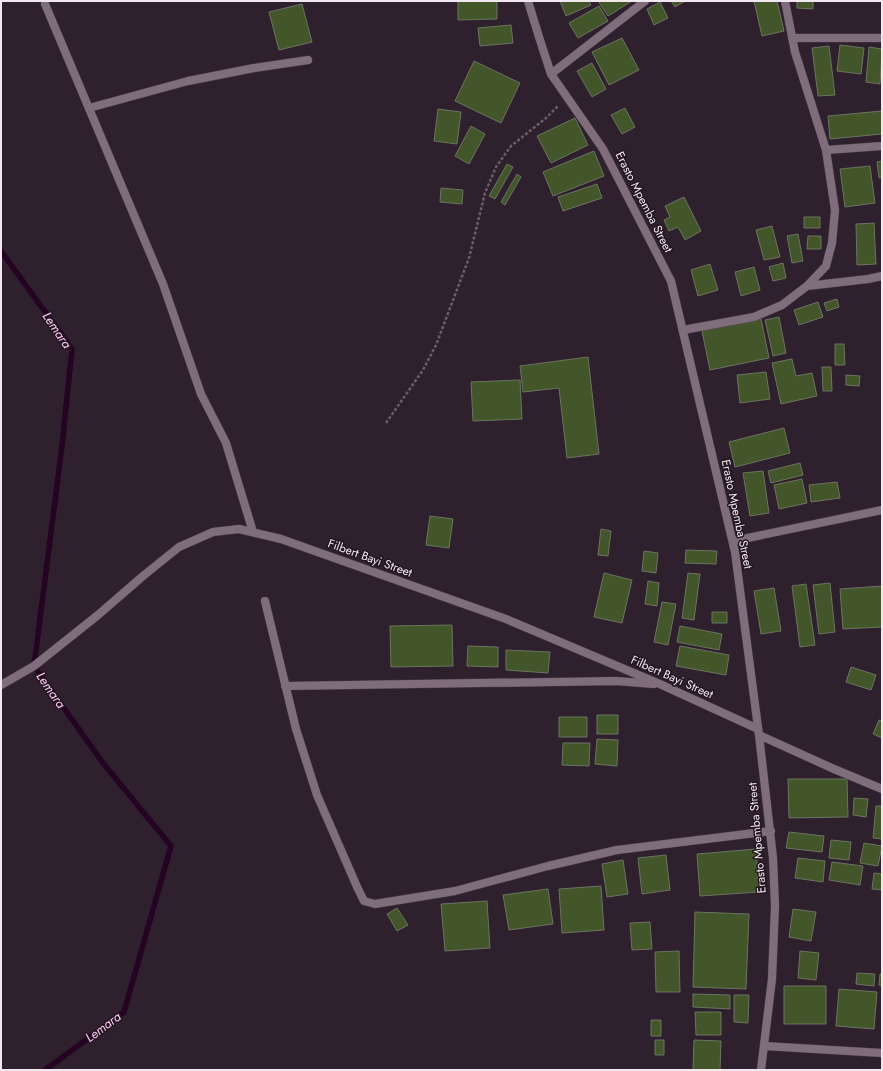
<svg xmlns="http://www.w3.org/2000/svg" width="883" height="1071" font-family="Jost,sans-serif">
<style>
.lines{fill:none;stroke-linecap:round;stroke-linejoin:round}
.stream{stroke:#240422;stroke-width:5.5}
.building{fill:#435629;stroke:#6b7461}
.minor-casing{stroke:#493c47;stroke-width:9}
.path{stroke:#6a5e68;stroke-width:2.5;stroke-dasharray:3 2;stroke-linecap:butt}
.minor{stroke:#7f6d7c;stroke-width:8}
.labels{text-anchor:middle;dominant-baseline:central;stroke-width:3;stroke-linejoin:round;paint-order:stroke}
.street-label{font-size:12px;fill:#f1e7ef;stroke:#241722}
.water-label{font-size:13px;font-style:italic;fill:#ffcbf8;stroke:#241722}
</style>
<rect width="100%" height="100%" fill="#2e202c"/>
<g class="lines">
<!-- stream -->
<path class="stream" d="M 1,251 L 72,349 L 62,446 L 34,666 L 103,763 L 171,846 L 124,1012 L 45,1070"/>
</g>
<!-- building -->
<path class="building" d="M 458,1 L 497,1 L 497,19 L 458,20 Z
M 560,1 L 589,1 L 591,5 L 566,16 Z
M 598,1 L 632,1 L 608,16 Z
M 671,1 L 685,1 L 675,7 Z
M 754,1 L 777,1 L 784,31 L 762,36 Z
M 797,1 L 813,1 L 813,9 L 797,8 Z
M 660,2 L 668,18 L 654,25 L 647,9 Z
M 302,4 L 312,42 L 279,50 L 269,12 Z
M 599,6 L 608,21 L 578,38 L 569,23 Z
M 511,25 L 513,43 L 480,46 L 478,28 Z
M 622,38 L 639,70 L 609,85 L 592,52 Z
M 840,45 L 864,48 L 861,74 L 837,71 Z
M 829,46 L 835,95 L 818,96 L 812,48 Z
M 869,47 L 882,49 L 880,84 L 866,82 Z
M 474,61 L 520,83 L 501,123 L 455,101 Z
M 592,63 L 606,89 L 592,97 L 577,71 Z
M 625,108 L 635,127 L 622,134 L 611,115 Z
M 438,109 L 461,112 L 457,144 L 434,141 Z
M 882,111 L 882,134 L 830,139 L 828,116 Z
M 575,118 L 588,145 L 551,163 L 537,136 Z
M 471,126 L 485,134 L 469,164 L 455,156 Z
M 594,151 L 604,176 L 553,196 L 543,172 Z
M 882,161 L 882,177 L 879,178 L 877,162 Z
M 507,164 L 513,167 L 495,199 L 489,196 Z
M 870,166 L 875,203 L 845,207 L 840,169 Z
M 517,174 L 521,177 L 505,205 L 501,202 Z
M 597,184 L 602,198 L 563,211 L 558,197 Z
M 441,188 L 463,190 L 462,204 L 440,202 Z
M 684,197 L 701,231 L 685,240 L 678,227 L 669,231 L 664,220 L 670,217 L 665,206 Z
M 804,217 L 820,217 L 820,228 L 804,228 Z
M 874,223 L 876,264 L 857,265 L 856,224 Z
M 772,226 L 780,257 L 764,260 L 756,230 Z
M 798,234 L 803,261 L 792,263 L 787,236 Z
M 808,236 L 821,236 L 821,249 L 807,249 Z
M 783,263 L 786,278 L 773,281 L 769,267 Z
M 710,264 L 718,290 L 698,296 L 691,270 Z
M 754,267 L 760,290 L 741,296 L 735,272 Z
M 837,299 L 839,307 L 827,311 L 824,303 Z
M 818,302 L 823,317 L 799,325 L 794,310 Z
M 779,317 L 786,353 L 773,356 L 765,320 Z
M 761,319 L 769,358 L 710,370 L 702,331 Z
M 835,344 L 844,344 L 845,365 L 835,365 Z
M 588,357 L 599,454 L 567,458 L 559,388 L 523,392 L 520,366 Z
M 792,359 L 796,376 L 812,373 L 817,396 L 781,404 L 772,363 Z
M 822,367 L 831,367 L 832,391 L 823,391 Z
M 766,372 L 770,399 L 740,403 L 737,375 Z
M 846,375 L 860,376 L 859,386 L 846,385 Z
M 520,380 L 522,419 L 473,421 L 471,382 Z
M 784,428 L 790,453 L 735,467 L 729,442 Z
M 800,463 L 803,475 L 771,483 L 768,471 Z
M 763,471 L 769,513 L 750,516 L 743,473 Z
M 802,479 L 807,503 L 779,509 L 774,485 Z
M 837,482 L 840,498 L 811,502 L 809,485 Z
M 430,516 L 453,519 L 449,548 L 426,545 Z
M 601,529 L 611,531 L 608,556 L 598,555 Z
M 686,550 L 717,551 L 716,564 L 685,563 Z
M 644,551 L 658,553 L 656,573 L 642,571 Z
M 604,573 L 632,580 L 622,623 L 594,617 Z
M 688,573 L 700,574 L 694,620 L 682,618 Z
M 648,581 L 659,583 L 657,606 L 645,604 Z
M 830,583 L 835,632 L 819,634 L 813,585 Z
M 806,584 L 815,645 L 800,647 L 792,586 Z
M 882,586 L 882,627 L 843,629 L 840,589 Z
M 774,588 L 781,631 L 761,634 L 754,591 Z
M 662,602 L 676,604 L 668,645 L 654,642 Z
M 712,612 L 727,612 L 727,623 L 712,623 Z
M 452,625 L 453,666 L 391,667 L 390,626 Z
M 680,626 L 722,634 L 719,650 L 677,642 Z
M 468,646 L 498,647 L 498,667 L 467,666 Z
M 680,646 L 729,655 L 726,675 L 676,666 Z
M 506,650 L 550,652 L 548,673 L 506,670 Z
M 851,667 L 876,675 L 871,690 L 846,682 Z
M 597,715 L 618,715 L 618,734 L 597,734 Z
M 559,717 L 587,717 L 587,737 L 559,737 Z
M 879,720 L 882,721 L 882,738 L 873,734 Z
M 597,739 L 618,740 L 617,766 L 595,764 Z
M 563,743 L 590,743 L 589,766 L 562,765 Z
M 788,779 L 847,779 L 848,817 L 789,818 Z
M 854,798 L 868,799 L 866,817 L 853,815 Z
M 876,806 L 882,806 L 882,839 L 873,838 Z
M 789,832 L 824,836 L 822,852 L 786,848 Z
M 831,840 L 851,842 L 849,860 L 829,858 Z
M 864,843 L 882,846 L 878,866 L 860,863 Z
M 756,849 L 759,892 L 700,896 L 697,854 Z
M 666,855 L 670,890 L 642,894 L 638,858 Z
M 798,858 L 825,861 L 823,882 L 795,878 Z
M 623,860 L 628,894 L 607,897 L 602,864 Z
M 832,862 L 863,866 L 860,885 L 829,880 Z
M 874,873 L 882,874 L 882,890 L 872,889 Z
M 601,886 L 604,930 L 562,933 L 559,889 Z
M 548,889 L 553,924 L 509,930 L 503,895 Z
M 487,901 L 490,948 L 445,951 L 441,904 Z
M 397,908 L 408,925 L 397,931 L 387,914 Z
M 793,909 L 816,912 L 811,941 L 789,937 Z
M 695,912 L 749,914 L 746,989 L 693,987 Z
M 650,922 L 652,949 L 632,950 L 630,923 Z
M 679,951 L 680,992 L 656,992 L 655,952 Z
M 800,951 L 819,953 L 816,980 L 798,978 Z
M 857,973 L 875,974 L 874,986 L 856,984 Z
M 880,974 L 882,974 L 882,986 L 879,985 Z
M 784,986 L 826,986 L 826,1024 L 784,1024 Z
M 839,989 L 877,992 L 874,1029 L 836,1026 Z
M 693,994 L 730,995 L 730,1009 L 693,1007 Z
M 734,995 L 749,995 L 748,1023 L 734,1022 Z
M 695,1012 L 721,1012 L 721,1035 L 696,1035 Z
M 651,1020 L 661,1020 L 661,1036 L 651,1036 Z
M 655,1040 L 664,1040 L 664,1055 L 655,1055 Z
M 694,1040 L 721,1041 L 720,1070 L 693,1070 Z"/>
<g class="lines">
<!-- minor casing -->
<g class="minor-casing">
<path id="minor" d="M 528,1 L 539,37 L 551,74 L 603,149 L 671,281 L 735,552 L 759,735 L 773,858 L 775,906 L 772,979 L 761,1070
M 45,4 L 163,284 L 201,394 L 226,443 L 253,532
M 792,38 L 882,38
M 551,74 L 645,1
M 89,108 L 188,81 L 254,68 L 308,60
M 826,150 L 882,146
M 807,286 L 868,279 L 882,276
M 683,330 L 754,317 L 782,305 L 807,286 L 826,266 L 832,243 L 835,210 L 826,150 L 795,52 L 785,1
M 733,541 L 882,510
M 265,601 L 296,729 L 317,795 L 358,889 L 364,901 L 375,904 L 455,891 L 548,866 L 617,850 L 771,831
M 1,685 L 34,666 L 98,615 L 143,576 L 179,547 L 213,532 L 239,529 L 281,539 L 506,619 L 662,685 L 758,729
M 285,686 L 616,681 L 654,684
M 759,735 L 834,769 L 882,789
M 764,1046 L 882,1053"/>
</g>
<!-- path -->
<path class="path" d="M 386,423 L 423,370 L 436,345 L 469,258 L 485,193 L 496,167 L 511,146 L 546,118 L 558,106"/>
<!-- minor -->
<use href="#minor" class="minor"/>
</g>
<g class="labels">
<!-- street labels -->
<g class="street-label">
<text transform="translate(644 202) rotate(63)">Erasto Mpemba Street</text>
<text transform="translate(737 514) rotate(78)">Erasto Mpemba Street</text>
<text transform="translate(370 558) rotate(20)">Filbert Bayi Street</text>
<text transform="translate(672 677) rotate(24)">Filbert Bayi Street</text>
<text transform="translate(757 838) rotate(-95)">Erasto Mpemba Street</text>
</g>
<!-- water labels -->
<g class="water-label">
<text transform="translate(57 330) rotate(56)">Lemara</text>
<text transform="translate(51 690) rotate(55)">Lemara</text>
<text transform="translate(103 1027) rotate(-37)">Lemara</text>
</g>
</g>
<!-- border -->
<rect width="883" height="1071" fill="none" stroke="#f1e7ef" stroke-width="4"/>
</svg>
